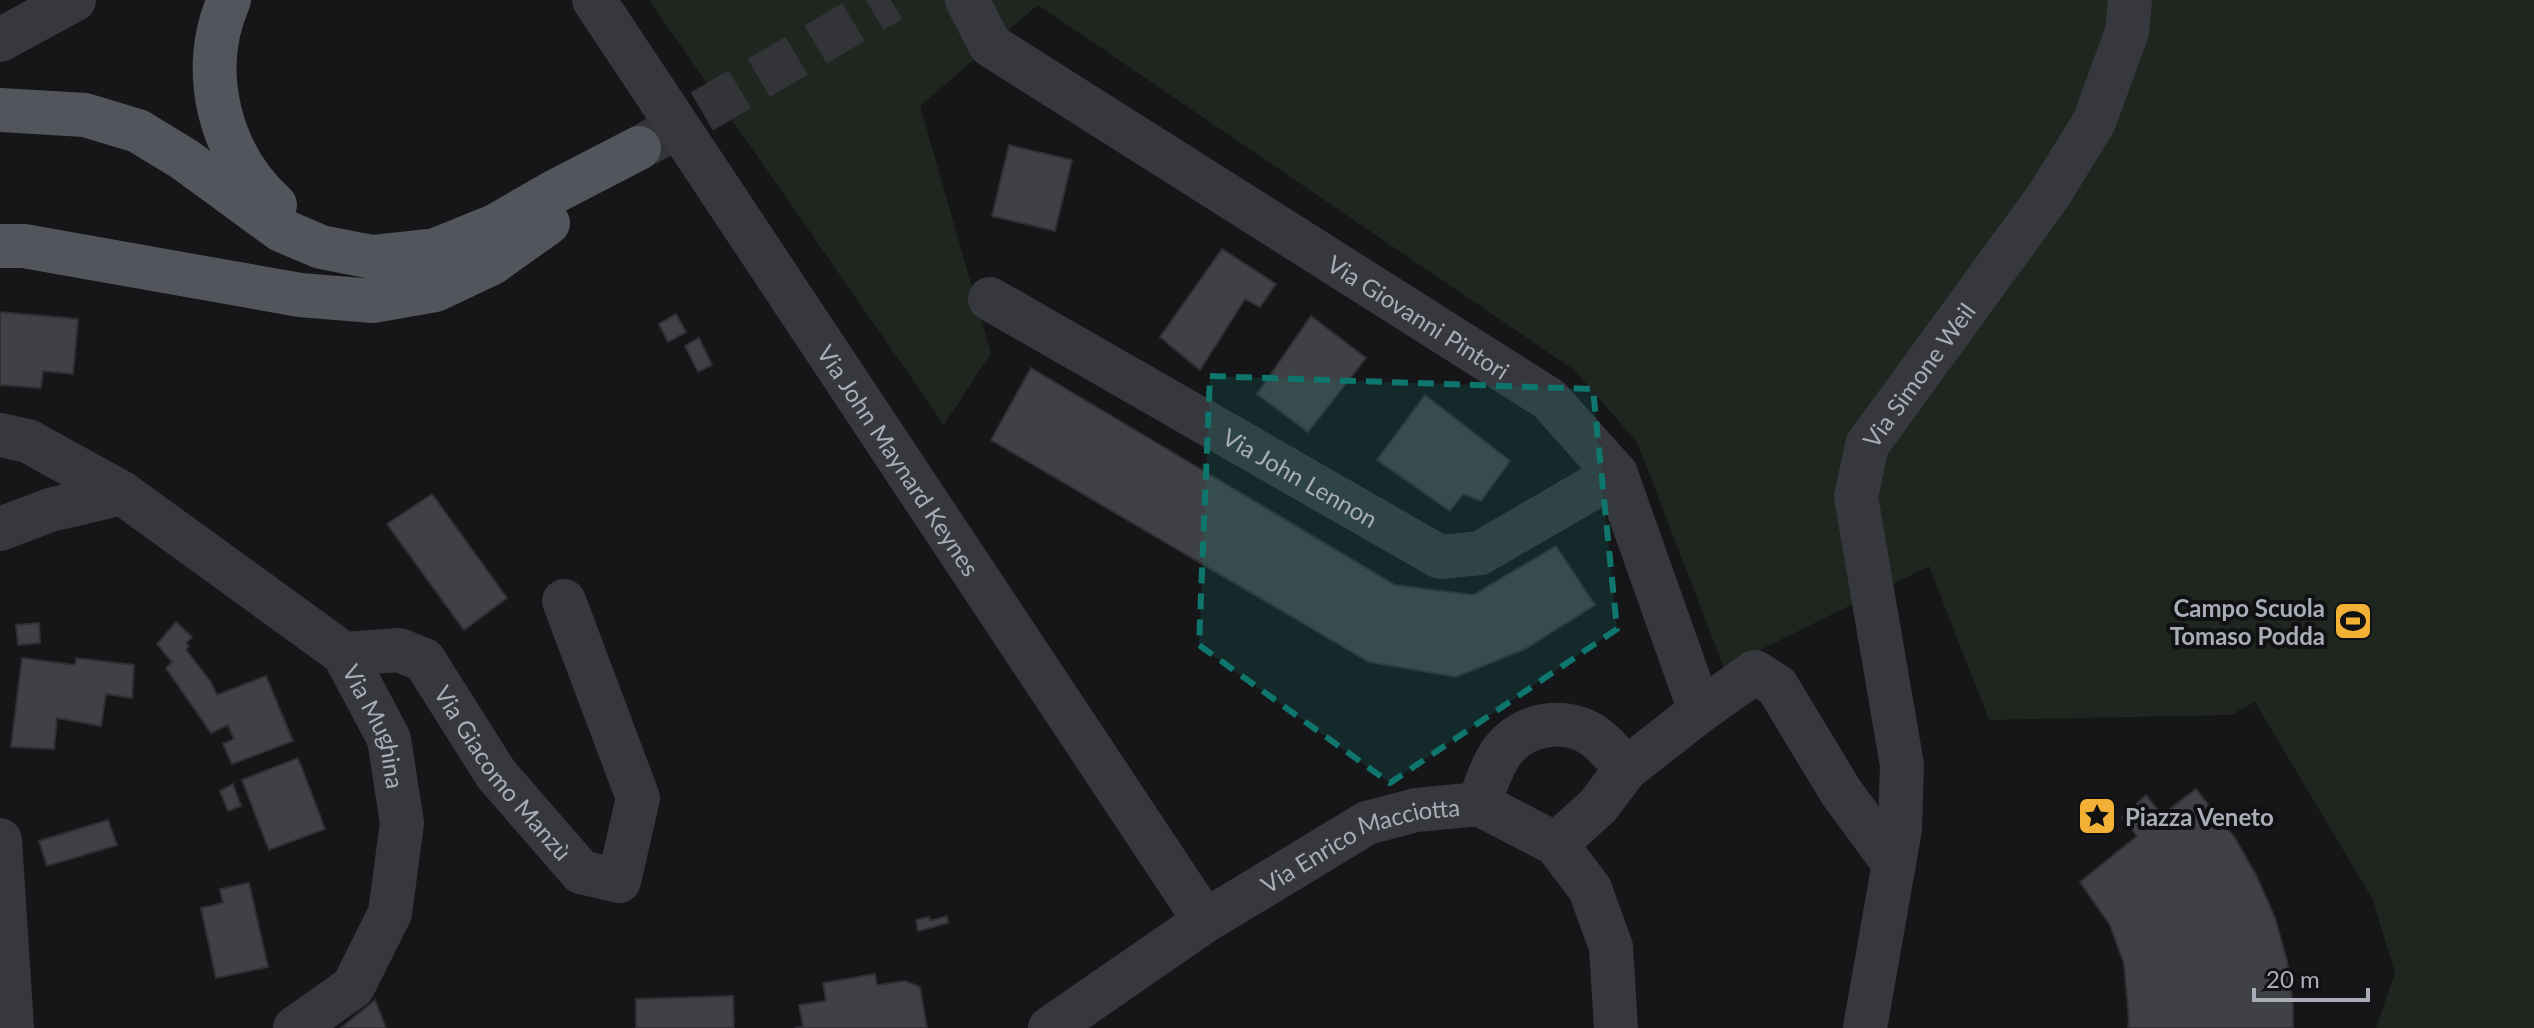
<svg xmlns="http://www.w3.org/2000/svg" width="2534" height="1028" font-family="Lato,sans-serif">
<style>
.green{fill:#1e261f}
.building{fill:#404145;stroke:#303034;stroke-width:2}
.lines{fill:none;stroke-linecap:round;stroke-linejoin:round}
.major-tunnel{stroke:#333438;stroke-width:44;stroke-dasharray:44 22;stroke-linecap:butt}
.minor{stroke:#37383d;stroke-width:44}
.major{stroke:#53555c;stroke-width:44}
.marked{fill:#0f766e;fill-opacity:0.2;stroke:#0f766e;stroke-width:6;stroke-dasharray:16 10;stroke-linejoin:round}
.labels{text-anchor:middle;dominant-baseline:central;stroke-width:8;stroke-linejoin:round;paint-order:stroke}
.street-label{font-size:24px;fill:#a8adb8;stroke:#111113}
.poi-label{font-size:24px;font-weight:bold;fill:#a8adb8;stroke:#111113;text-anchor:end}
</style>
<rect width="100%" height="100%" fill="#161618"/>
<!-- green -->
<path class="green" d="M 649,0 L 2534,0 L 2534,1028 L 2376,1028 L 2395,973 L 2373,900 L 2255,702 L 2231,715 L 1989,720 L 1929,566 L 1724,668 L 1637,442 L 1574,370 L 1038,5 L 920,106 L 991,353 L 944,425 Z"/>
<!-- building -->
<path class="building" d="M 1009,145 L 1072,160 L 1055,231 L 992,216 Z
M 1222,249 L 1276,284 L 1260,307 L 1245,299 L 1200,370 L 1160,337 Z
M 0,312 L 78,319 L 73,374 L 43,371 L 41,388 L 0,385 Z
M 676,314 L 686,332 L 668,342 L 659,324 Z
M 1311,316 L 1366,358 L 1308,432 L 1257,394 Z
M 699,338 L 712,365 L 698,372 L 685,346 Z
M 1031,368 L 1395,585 L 1473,595 L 1556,546 L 1595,605 L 1525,649 L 1456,677 L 1369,662 L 991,440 Z
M 1425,395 L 1510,461 L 1481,501 L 1463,494 L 1450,511 L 1377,460 Z
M 432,494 L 507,598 L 464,630 L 387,524 Z
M 176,622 L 192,637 L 186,643 L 189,646 L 186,650 L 211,682 L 217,695 L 266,676 L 293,741 L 232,764 L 223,744 L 234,739 L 228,725 L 211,733 L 166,668 L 172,662 L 157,644 Z
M 39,623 L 40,643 L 18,645 L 16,625 Z
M 22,658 L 75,665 L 76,658 L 134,665 L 132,698 L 106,694 L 101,726 L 57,718 L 54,749 L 11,747 Z
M 298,758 L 325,829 L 269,850 L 242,780 Z
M 233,784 L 241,806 L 228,811 L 220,791 Z
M 2196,789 L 2235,838 L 2257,877 L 2275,918 L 2287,961 L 2293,1005 L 2293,1028 L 2128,1028 L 2129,1020 L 2124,964 L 2110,925 L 2080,882 L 2137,836 L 2122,817 L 2146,795 L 2162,815 Z
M 108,820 L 117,845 L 47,866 L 39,841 Z
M 249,883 L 268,967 L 216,978 L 201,908 L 223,903 L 220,889 Z
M 947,916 L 948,923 L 918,931 L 916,920 L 929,917 L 930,921 Z
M 875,974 L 877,985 L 905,981 L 920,987 L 927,1028 L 795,1028 L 803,1026 L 799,1005 L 826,1001 L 823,983 Z
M 733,996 L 734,1028 L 636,1028 L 636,999 Z
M 375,1000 L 386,1028 L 341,1028 Z"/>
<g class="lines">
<!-- major-tunnel -->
<path class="major-tunnel" d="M 645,145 L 891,0"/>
<!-- minor -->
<g class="minor">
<path id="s1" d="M 594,0 L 1205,921"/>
<path id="s2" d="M 967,0 L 990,45 L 1549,399 L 1616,474 L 1700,711"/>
<path d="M 0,40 L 74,0"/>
<path id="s3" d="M 990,299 L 1440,557 L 1480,553 L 1616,474"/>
<path id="s4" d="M 0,435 L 28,441 L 122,493 L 344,654 L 389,739 L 402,823 L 390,913 L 353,987 L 295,1028"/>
<path d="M 0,529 L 50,510 L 122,493"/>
<path id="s5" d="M 344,654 L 399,650 L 424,660 L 496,774 L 581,872 L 619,881 L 638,798 L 564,601"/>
<path d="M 1479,804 C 1485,787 1491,768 1501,753 C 1520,725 1562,716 1591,734 C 1605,743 1615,756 1626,769"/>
<path d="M 0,840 L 12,1028"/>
<path d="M 1556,844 L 1598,806 L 1626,769 L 1700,711 L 1755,672 L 1777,686 L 1841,792 L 1894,864"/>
<path id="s6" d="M 1050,1028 L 1205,921 L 1367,823 L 1416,810 L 1479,804 L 1556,844 L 1590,889 L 1611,947 L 1616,1028"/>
<path id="s7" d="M 1865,1028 L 1900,829 L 1902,765 L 1856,497 L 1867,445 L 2049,195 L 2094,122 L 2127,32 L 2130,0"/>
</g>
<!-- major -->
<path class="major" d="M 229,0 C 198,70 219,154 275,205
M 0,110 L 85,115 L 138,131 L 184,159 L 281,230 L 321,247 L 372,257 L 436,250 L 495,226 L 554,192 L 639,148
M 0,246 L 24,246 L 300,295 L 373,301 L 435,290 L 492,263 L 548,223"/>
</g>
<!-- marked area -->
<path class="marked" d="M 1210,376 L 1593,389 L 1617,629 L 1390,783 L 1199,645 Z"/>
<!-- icons -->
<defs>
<g id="stadium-square" transform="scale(2)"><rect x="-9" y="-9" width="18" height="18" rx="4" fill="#f2b134" stroke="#111113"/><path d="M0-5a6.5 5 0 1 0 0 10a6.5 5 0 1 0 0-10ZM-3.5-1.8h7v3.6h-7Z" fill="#111"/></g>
<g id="sight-square" transform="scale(2)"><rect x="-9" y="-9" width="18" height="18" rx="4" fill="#f2b134" stroke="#111113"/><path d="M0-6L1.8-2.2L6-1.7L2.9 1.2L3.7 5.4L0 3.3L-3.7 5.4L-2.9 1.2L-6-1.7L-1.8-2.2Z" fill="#111"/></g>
</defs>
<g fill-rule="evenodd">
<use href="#stadium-square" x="2353" y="621"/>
<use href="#sight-square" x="2097" y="816"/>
</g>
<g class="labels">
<!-- street labels -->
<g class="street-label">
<text stroke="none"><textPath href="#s2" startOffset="558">Via Giovanni Pintori</textPath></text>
<text stroke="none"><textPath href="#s7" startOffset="678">Via Simone Weil</textPath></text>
<text stroke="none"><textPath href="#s1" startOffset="552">Via John Maynard Keynes</textPath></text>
<text stroke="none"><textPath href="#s3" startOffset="358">Via John Lennon</textPath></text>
<text stroke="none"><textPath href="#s4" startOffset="490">Via Mughina</textPath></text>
<text stroke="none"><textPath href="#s5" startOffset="220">Via Giacomo Manzù</textPath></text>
<text stroke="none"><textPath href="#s6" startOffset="364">Via Enrico Macciotta</textPath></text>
</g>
<!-- poi labels -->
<g class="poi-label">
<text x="2325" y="607">Campo Scuola<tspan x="2325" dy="28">Tomaso Podda</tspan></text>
<text x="2125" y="816" text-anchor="start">Piazza Veneto</text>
</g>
</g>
<!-- scale -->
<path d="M2254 988v12h114v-12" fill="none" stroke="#a8adb8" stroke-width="4"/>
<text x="2266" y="988" font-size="24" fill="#a8adb8" stroke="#111113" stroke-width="6" paint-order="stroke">20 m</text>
</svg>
